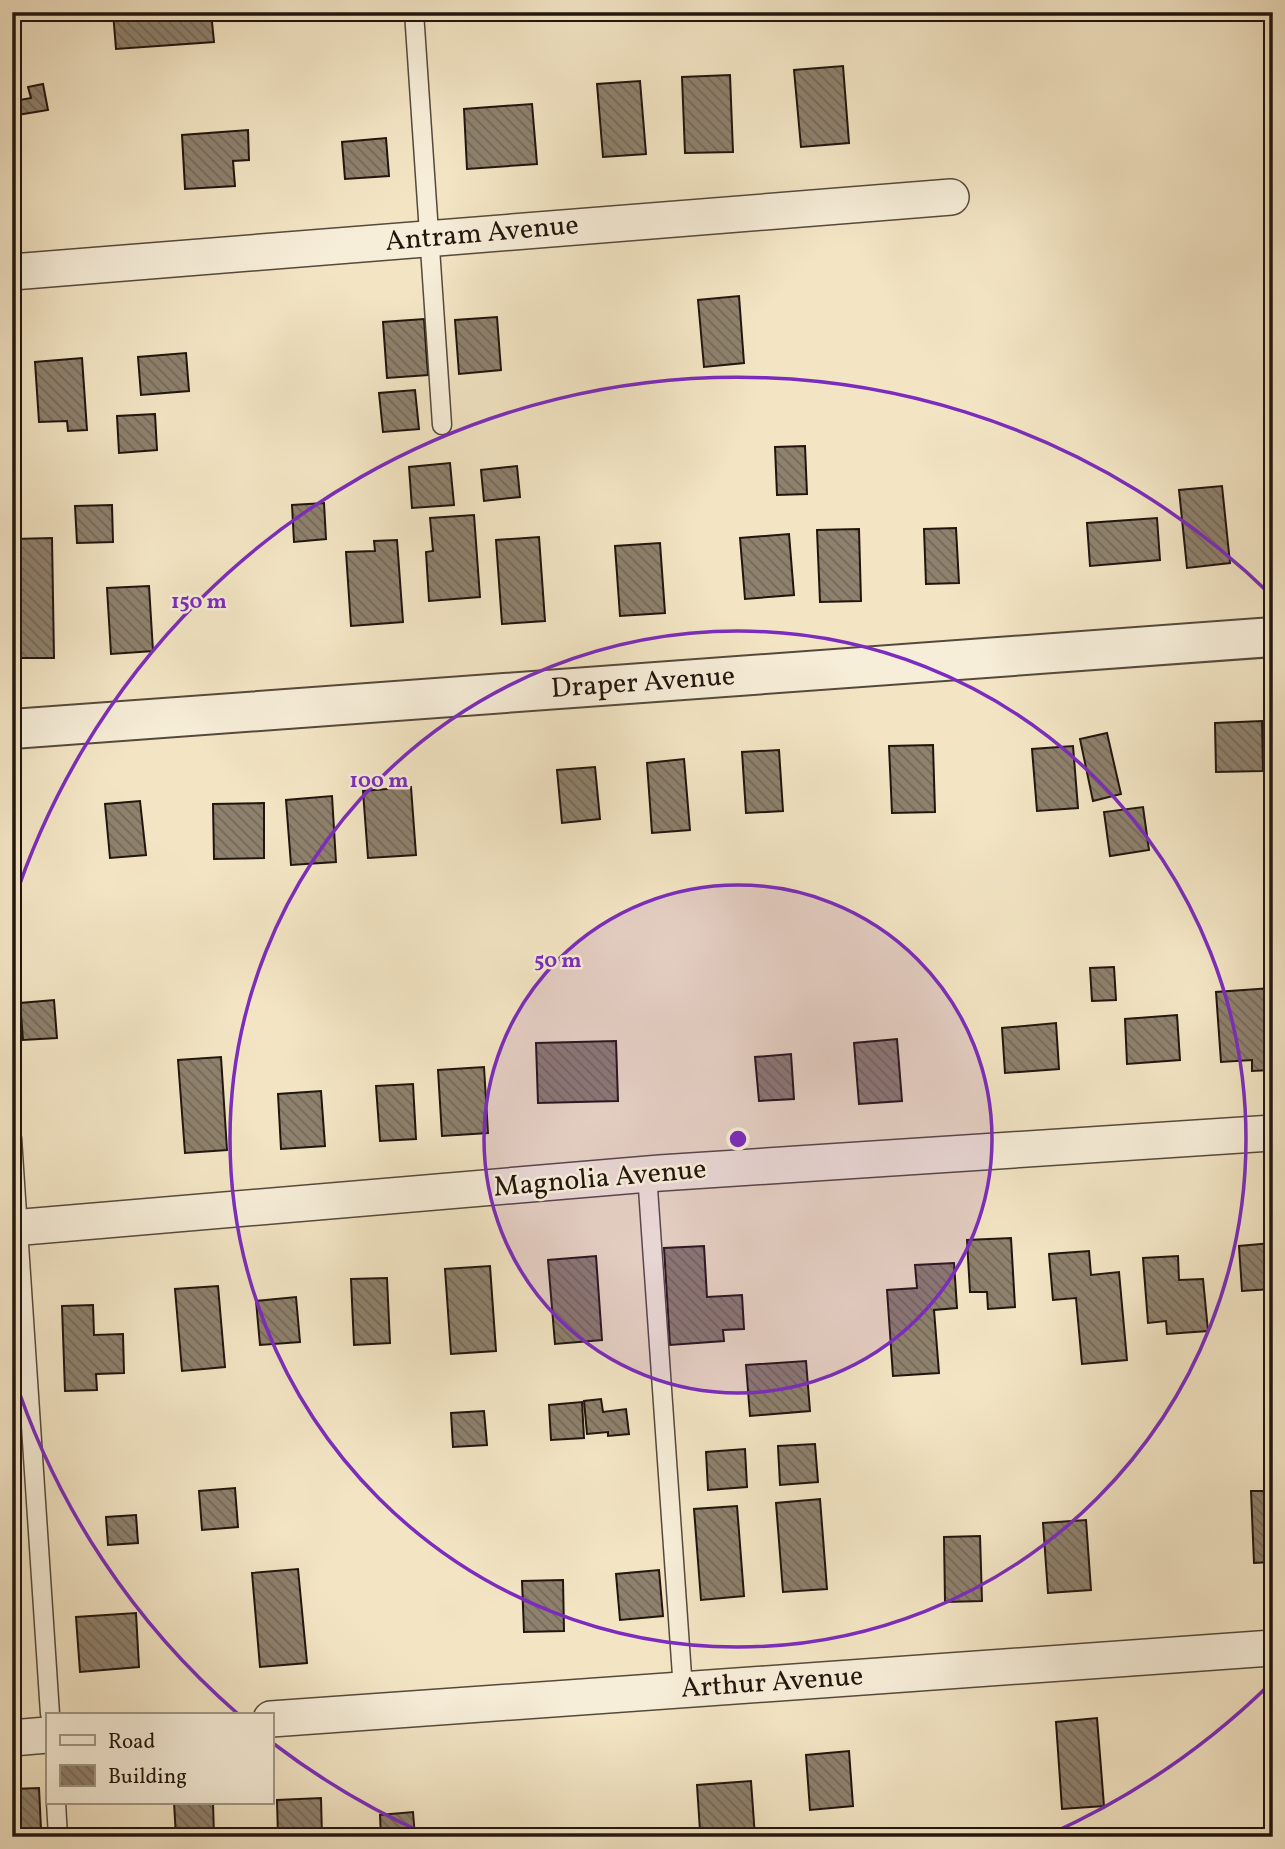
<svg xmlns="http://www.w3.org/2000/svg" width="1285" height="1849" font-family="Vollkorn,serif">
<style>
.building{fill:url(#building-back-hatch);stroke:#21150e;stroke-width:2}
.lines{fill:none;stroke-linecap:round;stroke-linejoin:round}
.service-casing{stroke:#56493c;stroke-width:21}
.minor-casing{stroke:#56493c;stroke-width:38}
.tertiary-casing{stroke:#56493c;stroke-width:42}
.service{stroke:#f7eed9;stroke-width:18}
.minor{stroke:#f7eed9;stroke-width:35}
.tertiary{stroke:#f7eed9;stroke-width:38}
.ring{fill:none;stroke:#7b2cbf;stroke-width:3.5}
.labels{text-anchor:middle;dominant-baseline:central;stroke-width:5;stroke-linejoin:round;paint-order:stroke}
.street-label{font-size:28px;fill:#21150e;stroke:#f7eed9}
.centre{fill:#7b2cbf;stroke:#f7eed9;stroke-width:3.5}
.ring-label{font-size:21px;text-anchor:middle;font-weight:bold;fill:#7b2cbf;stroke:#f7eed9;stroke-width:5;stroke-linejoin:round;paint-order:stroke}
</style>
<defs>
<pattern id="building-back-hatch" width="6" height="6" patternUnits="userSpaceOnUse" patternTransform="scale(1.75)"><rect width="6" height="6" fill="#8e816d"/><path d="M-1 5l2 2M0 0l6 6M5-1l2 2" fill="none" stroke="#746858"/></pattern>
</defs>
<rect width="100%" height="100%" fill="#f3e5c4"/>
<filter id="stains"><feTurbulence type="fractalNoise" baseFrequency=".00286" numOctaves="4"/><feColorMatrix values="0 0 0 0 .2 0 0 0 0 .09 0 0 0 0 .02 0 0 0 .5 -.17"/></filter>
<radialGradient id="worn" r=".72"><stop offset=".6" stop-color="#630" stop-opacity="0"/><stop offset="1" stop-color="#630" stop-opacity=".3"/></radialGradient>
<!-- building -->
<path class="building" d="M 113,12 L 211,12 L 214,42 L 116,49 Z
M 843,66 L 849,143 L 801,147 L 794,70 Z
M 730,75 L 733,152 L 685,153 L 682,77 Z
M 640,81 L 646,154 L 603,157 L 597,84 Z
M 43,84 L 48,110 L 17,115 L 14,101 L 31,98 L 28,87 Z
M 532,104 L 537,164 L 467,169 L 464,109 Z
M 248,130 L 249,160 L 233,161 L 235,186 L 185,189 L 182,135 Z
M 386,138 L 389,176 L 345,179 L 342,142 Z
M 739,296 L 744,363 L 704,367 L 698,300 Z
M 497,317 L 501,370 L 459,374 L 455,320 Z
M 424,319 L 428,375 L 387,378 L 383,322 Z
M 186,353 L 189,391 L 141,395 L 138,357 Z
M 82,358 L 87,430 L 68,431 L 67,421 L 39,422 L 35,362 Z
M 415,390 L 419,429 L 383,432 L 379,393 Z
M 155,414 L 157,450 L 119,453 L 117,416 Z
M 805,446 L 807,494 L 777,495 L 775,447 Z
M 450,463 L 454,505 L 412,508 L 409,467 Z
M 517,466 L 520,497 L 484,501 L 481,470 Z
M 1222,486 L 1230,563 L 1187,568 L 1179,490 Z
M 324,503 L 326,539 L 294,542 L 292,505 Z
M 112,505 L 113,542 L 77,543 L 75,506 Z
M 474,515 L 480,597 L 429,601 L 426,552 L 433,551 L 430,518 Z
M 1157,518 L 1160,560 L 1090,566 L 1087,523 Z
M 956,528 L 959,583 L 926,584 L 924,529 Z
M 859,529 L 861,601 L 820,602 L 817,530 Z
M 789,534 L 794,595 L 745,599 L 740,538 Z
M 539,537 L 545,621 L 502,624 L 496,540 Z
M 52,538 L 54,658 L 13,658 L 12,539 Z
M 397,540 L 403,622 L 351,626 L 346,552 L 375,551 L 374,541 Z
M 660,543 L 665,613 L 620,616 L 615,546 Z
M 149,586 L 153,651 L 111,654 L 107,588 Z
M 1262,721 L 1263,771 L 1216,772 L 1215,723 Z
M 1107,733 L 1121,794 L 1093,801 L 1080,739 Z
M 933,745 L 935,812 L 892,813 L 889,746 Z
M 1073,746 L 1078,808 L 1037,811 L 1032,749 Z
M 779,750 L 783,811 L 746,813 L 742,752 Z
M 684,759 L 690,830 L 652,833 L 647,763 Z
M 595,767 L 600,819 L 562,823 L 557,770 Z
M 411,787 L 416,855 L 368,858 L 363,791 Z
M 332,796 L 336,862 L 291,865 L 286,800 Z
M 140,801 L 146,855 L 110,858 L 105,804 Z
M 264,803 L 264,858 L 214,859 L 213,804 Z
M 1143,807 L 1149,850 L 1110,856 L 1104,812 Z
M 1114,967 L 1116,1000 L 1092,1001 L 1090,968 Z
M 1273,988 L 1273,1070 L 1252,1071 L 1252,1060 L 1221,1062 L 1216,992 Z
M 54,1000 L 57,1038 L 23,1040 L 20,1003 Z
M 1177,1015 L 1180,1060 L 1127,1064 L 1125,1019 Z
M 1056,1023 L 1059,1069 L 1005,1073 L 1002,1028 Z
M 897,1039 L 902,1101 L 859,1104 L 854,1043 Z
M 616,1041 L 618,1101 L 538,1103 L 536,1043 Z
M 791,1054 L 794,1099 L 759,1101 L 755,1057 Z
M 221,1057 L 227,1150 L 185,1153 L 178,1060 Z
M 484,1067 L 488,1133 L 442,1136 L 438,1070 Z
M 413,1084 L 416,1139 L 380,1141 L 376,1086 Z
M 321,1091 L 325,1146 L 281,1149 L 278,1094 Z
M 1011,1238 L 1015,1307 L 988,1309 L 987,1292 L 970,1292 L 967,1240 Z
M 1273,1243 L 1273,1289 L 1242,1291 L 1239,1246 Z
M 704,1246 L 707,1297 L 742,1295 L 744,1329 L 723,1330 L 724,1341 L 670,1345 L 664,1248 Z
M 1089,1251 L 1091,1275 L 1119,1272 L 1127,1360 L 1082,1364 L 1076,1298 L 1053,1300 L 1049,1254 Z
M 596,1256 L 602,1340 L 555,1344 L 548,1260 Z
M 1178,1256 L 1179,1280 L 1203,1279 L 1208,1331 L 1167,1334 L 1166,1321 L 1148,1323 L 1143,1258 Z
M 954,1263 L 957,1308 L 934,1310 L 939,1373 L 893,1376 L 887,1290 L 917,1288 L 915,1265 Z
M 490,1266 L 496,1351 L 451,1354 L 445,1269 Z
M 387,1278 L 390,1343 L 354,1345 L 351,1279 Z
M 218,1286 L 225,1367 L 182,1371 L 175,1289 Z
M 296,1297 L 300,1342 L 260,1345 L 256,1301 Z
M 93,1305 L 94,1335 L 123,1334 L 124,1373 L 96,1374 L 97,1390 L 65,1391 L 62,1306 Z
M 806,1361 L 810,1411 L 750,1416 L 746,1365 Z
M 601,1399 L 603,1412 L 626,1409 L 629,1434 L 608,1436 L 608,1432 L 587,1434 L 584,1401 Z
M 582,1402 L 584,1438 L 551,1440 L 549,1405 Z
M 484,1411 L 487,1445 L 453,1447 L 451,1413 Z
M 815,1444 L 818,1482 L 780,1485 L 778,1446 Z
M 745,1449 L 747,1487 L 708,1490 L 706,1452 Z
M 235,1488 L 238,1527 L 202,1530 L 199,1491 Z
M 1251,1491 L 1273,1491 L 1273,1562 L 1254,1563 Z
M 820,1499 L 827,1589 L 783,1592 L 776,1503 Z
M 737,1506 L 744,1596 L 701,1600 L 694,1509 Z
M 136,1515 L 138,1543 L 108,1545 L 106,1517 Z
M 1086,1520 L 1091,1590 L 1048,1593 L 1043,1523 Z
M 980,1536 L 982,1601 L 945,1602 L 944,1537 Z
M 298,1569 L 307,1663 L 260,1667 L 252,1573 Z
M 659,1570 L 663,1616 L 620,1620 L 616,1574 Z
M 563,1580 L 564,1631 L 524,1632 L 522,1581 Z
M 136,1613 L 139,1667 L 80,1672 L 76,1617 Z
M 1097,1718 L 1104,1806 L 1062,1809 L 1056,1722 Z
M 849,1751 L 853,1806 L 810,1810 L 806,1755 Z
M 751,1781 L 755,1837 L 624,1837 L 700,1831 L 697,1785 Z
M 39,1788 L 41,1829 L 12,1830 L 12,1789 Z
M 321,1798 L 322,1837 L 278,1837 L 277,1800 Z
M 174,1802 L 213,1802 L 214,1837 L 176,1837 Z
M 413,1812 L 415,1837 L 381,1837 L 380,1815 Z"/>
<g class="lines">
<!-- service casing -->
<g class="service-casing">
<path id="service" d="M 414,12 L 442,425
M 12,1138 L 50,1714
M 647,1174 L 683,1690
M 56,1802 L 58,1837"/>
</g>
<!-- minor casing -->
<g class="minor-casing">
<path id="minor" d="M 12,272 L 951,197
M 12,1228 L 660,1173 L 1273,1133
M 271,1719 L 1273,1648
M 12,1738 L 47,1735"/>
</g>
<!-- tertiary casing -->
<g class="tertiary-casing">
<path id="tertiary" d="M 12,729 L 1273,637"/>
</g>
<!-- service -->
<use href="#service" class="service"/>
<!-- minor -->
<use href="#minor" class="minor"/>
<!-- tertiary -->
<use href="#tertiary" class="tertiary"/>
</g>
<!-- distance rings -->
<circle cx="738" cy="1139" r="254" fill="#7b2cbf" fill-opacity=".12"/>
<g class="ring">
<circle cx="738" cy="1139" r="254"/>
<circle cx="738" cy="1139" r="508"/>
<path d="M1272 1682A762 762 0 0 1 1048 1835M428 1835A762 762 0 0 1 274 1744M238 1714A762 762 0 0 1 13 1374M13 904A762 762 0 0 1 1272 596"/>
</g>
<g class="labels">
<!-- street labels -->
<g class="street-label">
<text transform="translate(482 234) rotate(-5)">Antram Avenue</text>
<text transform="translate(643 683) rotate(-4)">Draper Avenue</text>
<text transform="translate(600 1179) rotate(-5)">Magnolia Avenue</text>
<text transform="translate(772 1683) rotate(-4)">Arthur Avenue</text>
</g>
</g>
<circle cx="738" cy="1139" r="10" class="centre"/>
<g class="ring-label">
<text x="199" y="608">150 m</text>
<text x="379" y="787">100 m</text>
<text x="558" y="967">50 m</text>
</g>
<!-- margin -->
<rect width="1285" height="1849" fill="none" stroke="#f3e5c4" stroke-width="42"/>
<rect x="14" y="14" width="1257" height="1821" fill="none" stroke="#21150e" stroke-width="3.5"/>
<rect x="21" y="21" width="1243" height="1807" fill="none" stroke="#21150e" stroke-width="2"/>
<!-- legend -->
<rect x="46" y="1713" width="228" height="91" fill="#f7eed9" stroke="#a19788" stroke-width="2"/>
<rect x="60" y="1735" width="35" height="10" fill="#f7eed9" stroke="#a19788" stroke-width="2"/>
<text x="108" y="1748" font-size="21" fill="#21150e">Road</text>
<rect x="60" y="1765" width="35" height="21" fill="url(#building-back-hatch)" stroke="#a19788" stroke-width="2"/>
<text x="108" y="1783" font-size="21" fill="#21150e">Building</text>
<rect width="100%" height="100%" filter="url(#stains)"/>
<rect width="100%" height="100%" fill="url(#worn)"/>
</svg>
